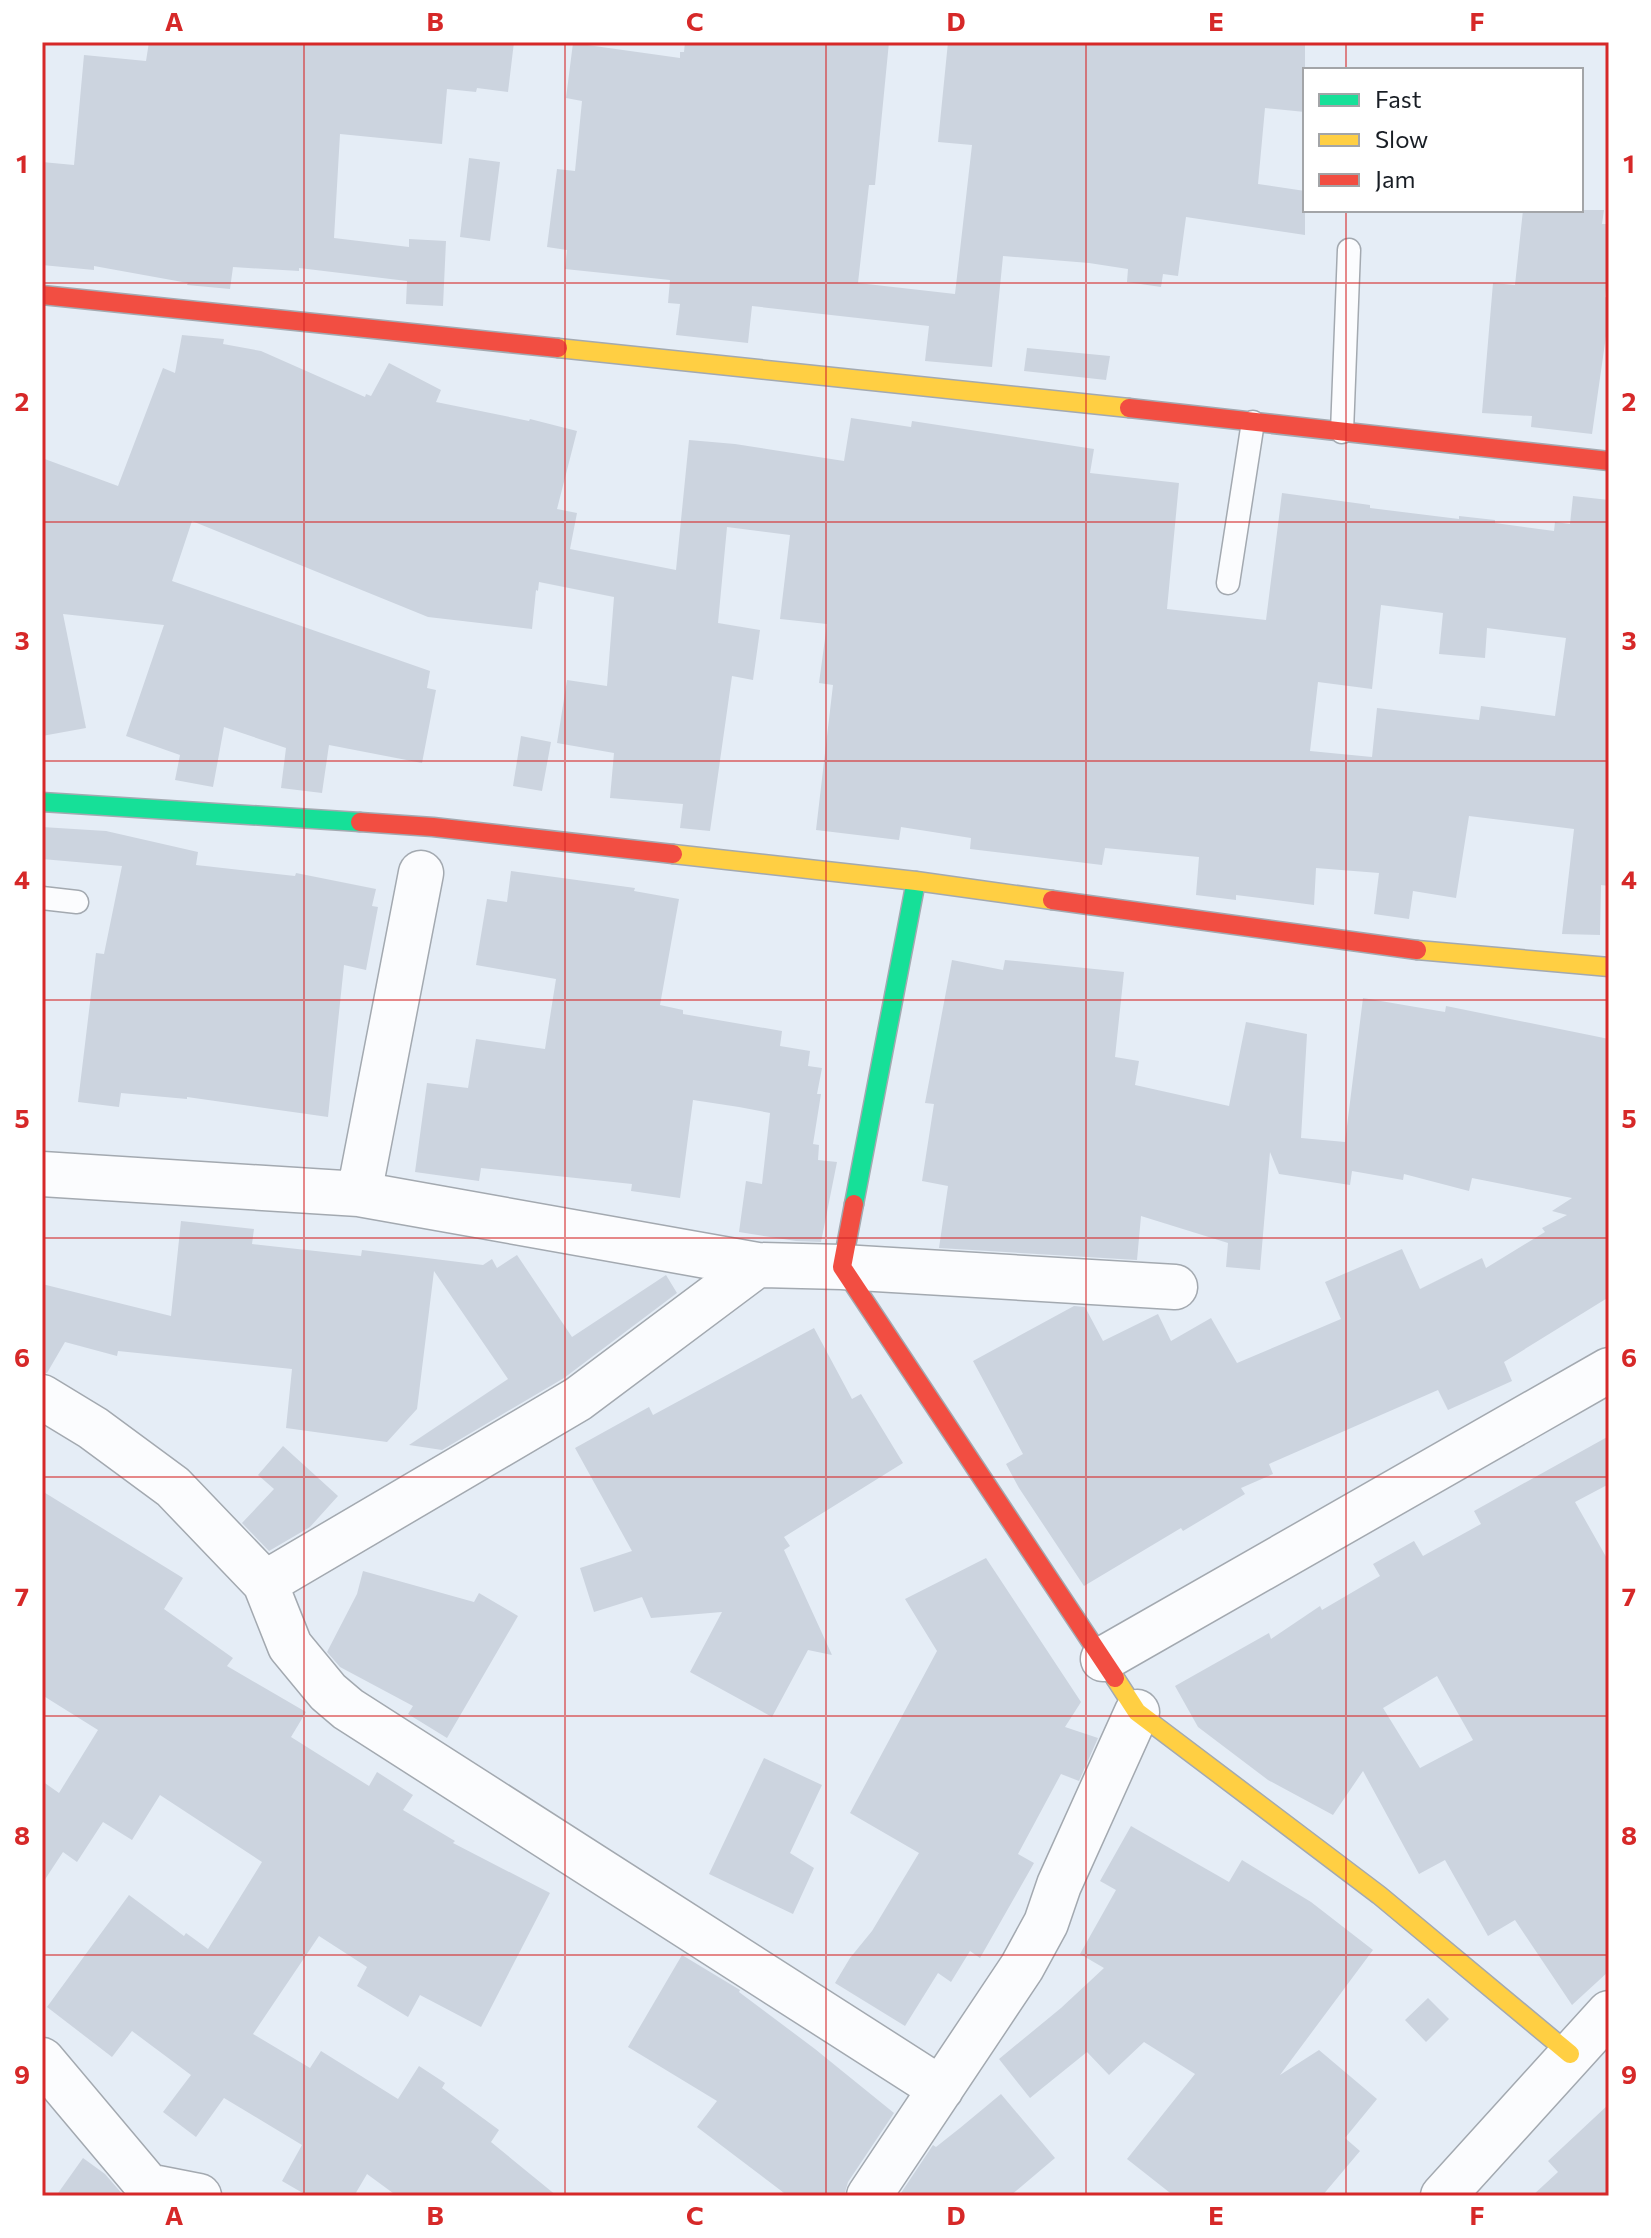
<svg xmlns="http://www.w3.org/2000/svg" width="1651" height="2238" font-family="Commissioner,sans-serif">
<style>
.building{fill:#ccd4df;fill-rule:evenodd}
.lines{fill:none;stroke-linecap:round;stroke-linejoin:round}
.lane-casing{stroke:#a3a9b0;stroke-width:25}
.street-casing{stroke:#a3a9b0;stroke-width:47}
.fast-casing{stroke:#a3a9b0;stroke-width:21}
.slow-casing{stroke:#a3a9b0;stroke-width:21}
.jam-casing{stroke:#a3a9b0;stroke-width:21}
.lane{stroke:#fbfcfe;stroke-width:22}
.street{stroke:#fbfcfe;stroke-width:44}
.fast{stroke:#16e098;stroke-width:18}
.slow{stroke:#ffcf43;stroke-width:18}
.jam{stroke:#f24e42;stroke-width:18}
.grid{fill:none;stroke:#d62828;stroke-width:2;stroke-opacity:0.55}
.neatline{fill:none;stroke:#d62828;stroke-width:3}
.grid-label{font-size:26px;text-anchor:middle;font-weight:bold;fill:#d62828}
</style>
<rect width="100%" height="100%" fill="#e5edf6"/>
<!-- building -->
<path class="building" d="M 149,42 L 514,42 L 508,92 L 477,88 L 476,92 L 447,89 L 442,144 L 340,134 L 334,238 L 409,247 L 409,239 L 446,241 L 443,306 L 406,304 L 407,281 L 299,268 L 299,271 L 233,267 L 230,289 L 187,285 L 188,283 L 94,266 L 94,270 L 42,265 L 42,162 L 74,165 L 84,55 L 146,61 Z
M 685,42 L 889,42 L 875,185 L 869,185 L 858,283 L 955,294 L 972,145 L 938,142 L 948,42 L 1305,42 L 1305,112 L 1265,108 L 1258,184 L 1305,191 L 1305,235 L 1186,217 L 1178,276 L 1163,274 L 1161,287 L 1127,282 L 1128,269 L 1089,263 L 1003,256 L 992,367 L 925,361 L 929,326 L 752,306 L 748,343 L 676,335 L 680,304 L 668,303 L 670,280 L 565,269 L 567,250 L 547,247 L 557,169 L 575,171 L 582,101 L 566,98 L 573,43 L 680,58 L 680,52 L 684,52 Z
M 469,158 L 500,162 L 490,241 L 460,237 Z
M 1523,210 L 1604,210 L 1602,224 L 1609,224 L 1609,263 L 1605,297 L 1609,298 L 1609,315 L 1592,434 L 1531,427 L 1532,416 L 1482,413 L 1493,283 L 1515,285 Z
M 182,335 L 224,339 L 223,344 L 261,351 L 365,397 L 366,394 L 371,396 L 389,363 L 441,390 L 436,402 L 529,421 L 530,419 L 577,431 L 557,509 L 577,513 L 570,549 L 676,570 L 689,440 L 735,444 L 844,461 L 851,418 L 911,427 L 912,421 L 1094,449 L 1090,473 L 1179,483 L 1167,609 L 1266,620 L 1282,493 L 1370,505 L 1370,508 L 1459,519 L 1459,516 L 1495,520 L 1495,523 L 1554,531 L 1555,522 L 1570,524 L 1573,496 L 1609,500 L 1609,886 L 1601,885 L 1600,935 L 1562,934 L 1574,829 L 1469,816 L 1456,898 L 1413,891 L 1409,919 L 1374,914 L 1379,873 L 1316,868 L 1314,905 L 1236,895 L 1236,900 L 1196,895 L 1199,857 L 1105,848 L 1102,865 L 970,849 L 971,838 L 901,827 L 899,840 L 816,830 L 833,685 L 819,683 L 827,624 L 780,619 L 790,535 L 727,527 L 718,623 L 760,630 L 753,680 L 732,676 L 710,831 L 680,828 L 683,804 L 610,798 L 614,753 L 557,743 L 567,680 L 607,686 L 614,597 L 539,582 L 538,591 L 536,590 L 532,629 L 428,617 L 192,521 L 172,581 L 430,671 L 427,688 L 436,690 L 422,763 L 329,745 L 322,793 L 281,788 L 286,748 L 224,727 L 213,787 L 175,780 L 180,755 L 126,736 L 164,625 L 63,614 L 86,728 L 42,736 L 42,458 L 118,486 L 163,368 L 175,373 ZM 1381,605 L 1443,613 L 1439,654 L 1485,658 L 1487,628 L 1566,638 L 1555,716 L 1481,706 L 1479,720 L 1377,708 L 1372,757 L 1310,751 L 1318,682 L 1372,689 Z
M 1027,348 L 1110,356 L 1106,380 L 1024,371 Z
M 521,736 L 551,742 L 542,791 L 513,786 Z
M 42,827 L 106,831 L 198,852 L 196,865 L 295,876 L 296,873 L 376,889 L 372,906 L 378,907 L 366,970 L 344,965 L 328,1117 L 187,1097 L 187,1099 L 121,1093 L 119,1107 L 78,1102 L 96,953 L 104,954 L 122,866 L 42,859 Z
M 511,871 L 635,888 L 634,891 L 679,899 L 660,1005 L 683,1010 L 683,1014 L 782,1031 L 780,1046 L 810,1051 L 808,1066 L 822,1068 L 817,1094 L 821,1094 L 813,1144 L 819,1145 L 818,1160 L 837,1162 L 821,1242 L 796,1241 L 739,1232 L 746,1181 L 762,1184 L 770,1113 L 739,1107 L 693,1100 L 680,1198 L 631,1191 L 632,1184 L 481,1168 L 479,1181 L 415,1172 L 427,1083 L 468,1088 L 476,1039 L 545,1049 L 556,979 L 476,965 L 487,899 L 507,902 Z
M 952,960 L 1003,970 L 1005,960 L 1124,972 L 1115,1057 L 1139,1061 L 1135,1085 L 1229,1106 L 1246,1022 L 1307,1034 L 1301,1138 L 1345,1142 L 1363,998 L 1445,1012 L 1446,1006 L 1609,1039 L 1609,1297 L 1504,1362 L 1512,1381 L 1448,1410 L 1438,1390 L 1269,1464 L 1273,1474 L 1241,1488 L 1245,1494 L 1183,1531 L 1181,1528 L 1084,1586 L 1019,1488 L 1006,1464 L 1023,1454 L 973,1361 L 1074,1306 L 1085,1307 L 1103,1341 L 1158,1314 L 1171,1341 L 1211,1318 L 1237,1363 L 1341,1319 L 1325,1282 L 1402,1249 L 1420,1289 L 1482,1258 L 1486,1268 L 1545,1232 L 1542,1228 L 1567,1215 L 1552,1211 L 1572,1198 L 1472,1178 L 1469,1191 L 1404,1174 L 1403,1180 L 1352,1171 L 1350,1185 L 1279,1174 L 1270,1152 L 1260,1270 L 1226,1267 L 1228,1243 L 1141,1216 L 1137,1260 L 939,1248 L 948,1186 L 922,1181 L 934,1104 L 925,1103 Z
M 181,1221 L 254,1229 L 252,1244 L 361,1256 L 362,1250 L 483,1265 L 492,1259 L 497,1268 L 517,1255 L 572,1337 L 666,1275 L 677,1293 L 564,1378 L 442,1450 L 409,1445 L 508,1379 L 434,1271 L 417,1409 L 387,1442 L 286,1428 L 292,1369 L 118,1351 L 117,1356 L 65,1342 L 47,1373 L 42,1372 L 42,1284 L 171,1316 Z
M 814,1328 L 852,1399 L 861,1394 L 903,1463 L 784,1537 L 790,1546 L 784,1550 L 832,1655 L 808,1650 L 772,1717 L 690,1672 L 722,1612 L 651,1618 L 642,1597 L 594,1612 L 580,1568 L 632,1551 L 575,1448 L 649,1407 L 653,1415 Z
M 1609,1436 L 1609,1484 L 1575,1502 L 1609,1562 L 1609,1971 L 1572,2005 L 1515,1920 L 1488,1936 L 1445,1860 L 1419,1874 L 1363,1771 L 1333,1815 L 1268,1780 L 1198,1727 L 1175,1686 L 1269,1633 L 1271,1639 L 1320,1606 L 1322,1610 L 1380,1576 L 1373,1564 L 1414,1541 L 1423,1556 L 1481,1524 L 1474,1511 ZM 1437,1676 L 1473,1740 L 1420,1768 L 1383,1708 Z
M 283,1446 L 338,1496 L 310,1527 L 269,1551 L 242,1523 L 274,1489 L 258,1475 Z
M 42,1491 L 183,1578 L 164,1609 L 233,1658 L 227,1666 L 306,1712 L 291,1737 L 369,1786 L 377,1772 L 413,1795 L 403,1810 L 455,1841 L 453,1843 L 550,1893 L 481,2027 L 420,1995 L 408,2017 L 357,1986 L 367,1967 L 319,1936 L 253,2034 L 310,2068 L 321,2051 L 398,2099 L 419,2066 L 445,2083 L 442,2088 L 499,2130 L 491,2142 L 557,2196 L 397,2196 L 367,2174 L 354,2196 L 308,2196 L 282,2181 L 302,2145 L 224,2098 L 196,2137 L 163,2112 L 191,2075 L 132,2031 L 112,2057 L 47,2007 L 129,1895 L 184,1936 L 186,1933 L 208,1949 L 262,1862 L 160,1795 L 132,1840 L 103,1822 L 77,1862 L 63,1852 L 42,1884 L 42,1781 L 59,1793 L 98,1730 L 42,1695 Z
M 986,1558 L 1081,1702 L 1065,1727 L 1098,1738 L 1079,1781 L 1061,1774 L 1018,1854 L 1034,1863 L 980,1958 L 970,1951 L 951,1982 L 938,1973 L 905,2026 L 835,1983 L 850,1958 L 872,1931 L 919,1853 L 850,1813 L 937,1651 L 905,1599 Z
M 363,1571 L 474,1602 L 479,1593 L 518,1616 L 447,1738 L 408,1714 L 413,1706 L 340,1667 L 327,1652 L 357,1594 Z
M 764,1758 L 822,1785 L 790,1853 L 814,1868 L 793,1914 L 709,1874 Z
M 1131,1826 L 1229,1882 L 1242,1860 L 1311,1902 L 1373,1950 L 1280,2075 L 1319,2050 L 1377,2099 L 1345,2138 L 1360,2151 L 1322,2196 L 1174,2196 L 1127,2159 L 1195,2074 L 1144,2042 L 1109,2075 L 1087,2052 L 1030,2098 L 999,2059 L 1061,2008 L 1104,1968 L 1080,1954 L 1116,1890 L 1100,1881 Z
M 682,1955 L 740,1990 L 739,1992 L 815,2049 L 894,2113 L 848,2182 L 844,2196 L 788,2196 L 697,2127 L 717,2101 L 628,2047 Z
M 1428,1998 L 1449,2019 L 1426,2042 L 1405,2020 Z
M 1001,2094 L 1055,2158 L 1010,2196 L 899,2196 L 933,2145 L 936,2147 L 960,2128 Z
M 1609,2104 L 1609,2196 L 1532,2196 L 1558,2172 L 1548,2161 Z
M 83,2158 L 105,2174 L 124,2196 L 56,2196 Z"/>
<g class="lines">
<!-- lane casing -->
<g class="lane-casing">
<path id="lane" d="M 1342,432 L 1349,250
M 1228,583 L 1253,422
M 42,898 L 77,902"/>
</g>
<!-- street casing -->
<g class="street-casing">
<path id="street" d="M 42,1174 L 359,1194 L 757,1265 L 842,1267 L 1175,1287
M 359,1194 L 421,873
M 42,1397 L 93,1428 L 173,1487 L 265,1583 L 290,1646 L 328,1692 L 348,1709 L 941,2089
M 265,1583 L 578,1399 L 757,1265
M 1103,1659 L 1609,1370
M 42,2060 L 148,2186 L 199,2196
M 869,2196 L 1022,1967 L 1046,1923 L 1059,1885 L 1137,1712
M 1443,2196 L 1609,2013"/>
</g>
<!-- fast casing -->
<g class="fast-casing">
<path id="fast" d="M 42,802 L 360,822
M 854,1204 L 916,881"/>
</g>
<!-- slow casing -->
<g class="slow-casing">
<path id="slow" d="M 558,348 L 1129,408
M 673,854 L 916,881 L 1052,900
M 1417,950 L 1609,967
M 1115,1678 L 1137,1712 L 1379,1895 L 1570,2054"/>
</g>
<!-- jam casing -->
<g class="jam-casing">
<path id="jam" d="M 42,295 L 558,348
M 1129,408 L 1609,461
M 360,822 L 433,827 L 673,854
M 1052,900 L 1417,950
M 854,1204 L 842,1267 L 1115,1678"/>
</g>
<!-- lane -->
<use href="#lane" class="lane"/>
<!-- street -->
<use href="#street" class="street"/>
<!-- fast -->
<use href="#fast" class="fast"/>
<!-- slow -->
<use href="#slow" class="slow"/>
<!-- jam -->
<use href="#jam" class="jam"/>
</g>
<!-- grid -->
<path class="grid" d="M 304,42 L 304,2196M 565,42 L 565,2196M 826,42 L 826,2196M 1086,42 L 1086,2196M 1346,42 L 1346,70M 1346,210 L 1346,2196M 42,283 L 1609,283M 42,522 L 1609,522M 42,761 L 1609,761M 42,1000 L 1609,1000M 42,1238 L 1609,1238M 42,1477 L 1609,1477M 42,1716 L 1609,1716M 42,1955 L 1609,1955"/>
<!-- border -->
<rect width="1651" height="2238" fill="none" stroke="#ffffff" stroke-width="88"/>
<!-- legend -->
<rect x="1303" y="68" width="280" height="144" fill="#ffffff" stroke="#a3a5a8" stroke-width="2"/>
<rect x="1319" y="94" width="40" height="12" fill="#16e098" stroke="#a3a5a8" stroke-width="2"/>
<text x="1375" y="108" font-size="24" fill="#191e25">Fast</text>
<rect x="1319" y="134" width="40" height="12" fill="#ffcf43" stroke="#a3a5a8" stroke-width="2"/>
<text x="1375" y="148" font-size="24" fill="#191e25">Slow</text>
<rect x="1319" y="174" width="40" height="12" fill="#f24e42" stroke="#a3a5a8" stroke-width="2"/>
<text x="1375" y="188" font-size="24" fill="#191e25">Jam</text>
<rect x="44" y="44" width="1563" height="2150" class="neatline"/>
<g class="grid-label">
<text x="174" y="31">A</text>
<text x="435" y="31">B</text>
<text x="695" y="31">C</text>
<text x="956" y="31">D</text>
<text x="1216" y="31">E</text>
<text x="1477" y="31">F</text>
<text x="22" y="173">1</text>
<text x="1629" y="173">1</text>
<text x="22" y="411">2</text>
<text x="1629" y="411">2</text>
<text x="22" y="650">3</text>
<text x="1629" y="650">3</text>
<text x="22" y="889">4</text>
<text x="1629" y="889">4</text>
<text x="22" y="1128">5</text>
<text x="1629" y="1128">5</text>
<text x="22" y="1367">6</text>
<text x="1629" y="1367">6</text>
<text x="22" y="1606">7</text>
<text x="1629" y="1606">7</text>
<text x="22" y="1845">8</text>
<text x="1629" y="1845">8</text>
<text x="22" y="2084">9</text>
<text x="1629" y="2084">9</text>
<text x="174" y="2225">A</text>
<text x="435" y="2225">B</text>
<text x="695" y="2225">C</text>
<text x="956" y="2225">D</text>
<text x="1216" y="2225">E</text>
<text x="1477" y="2225">F</text>
</g>
</svg>
